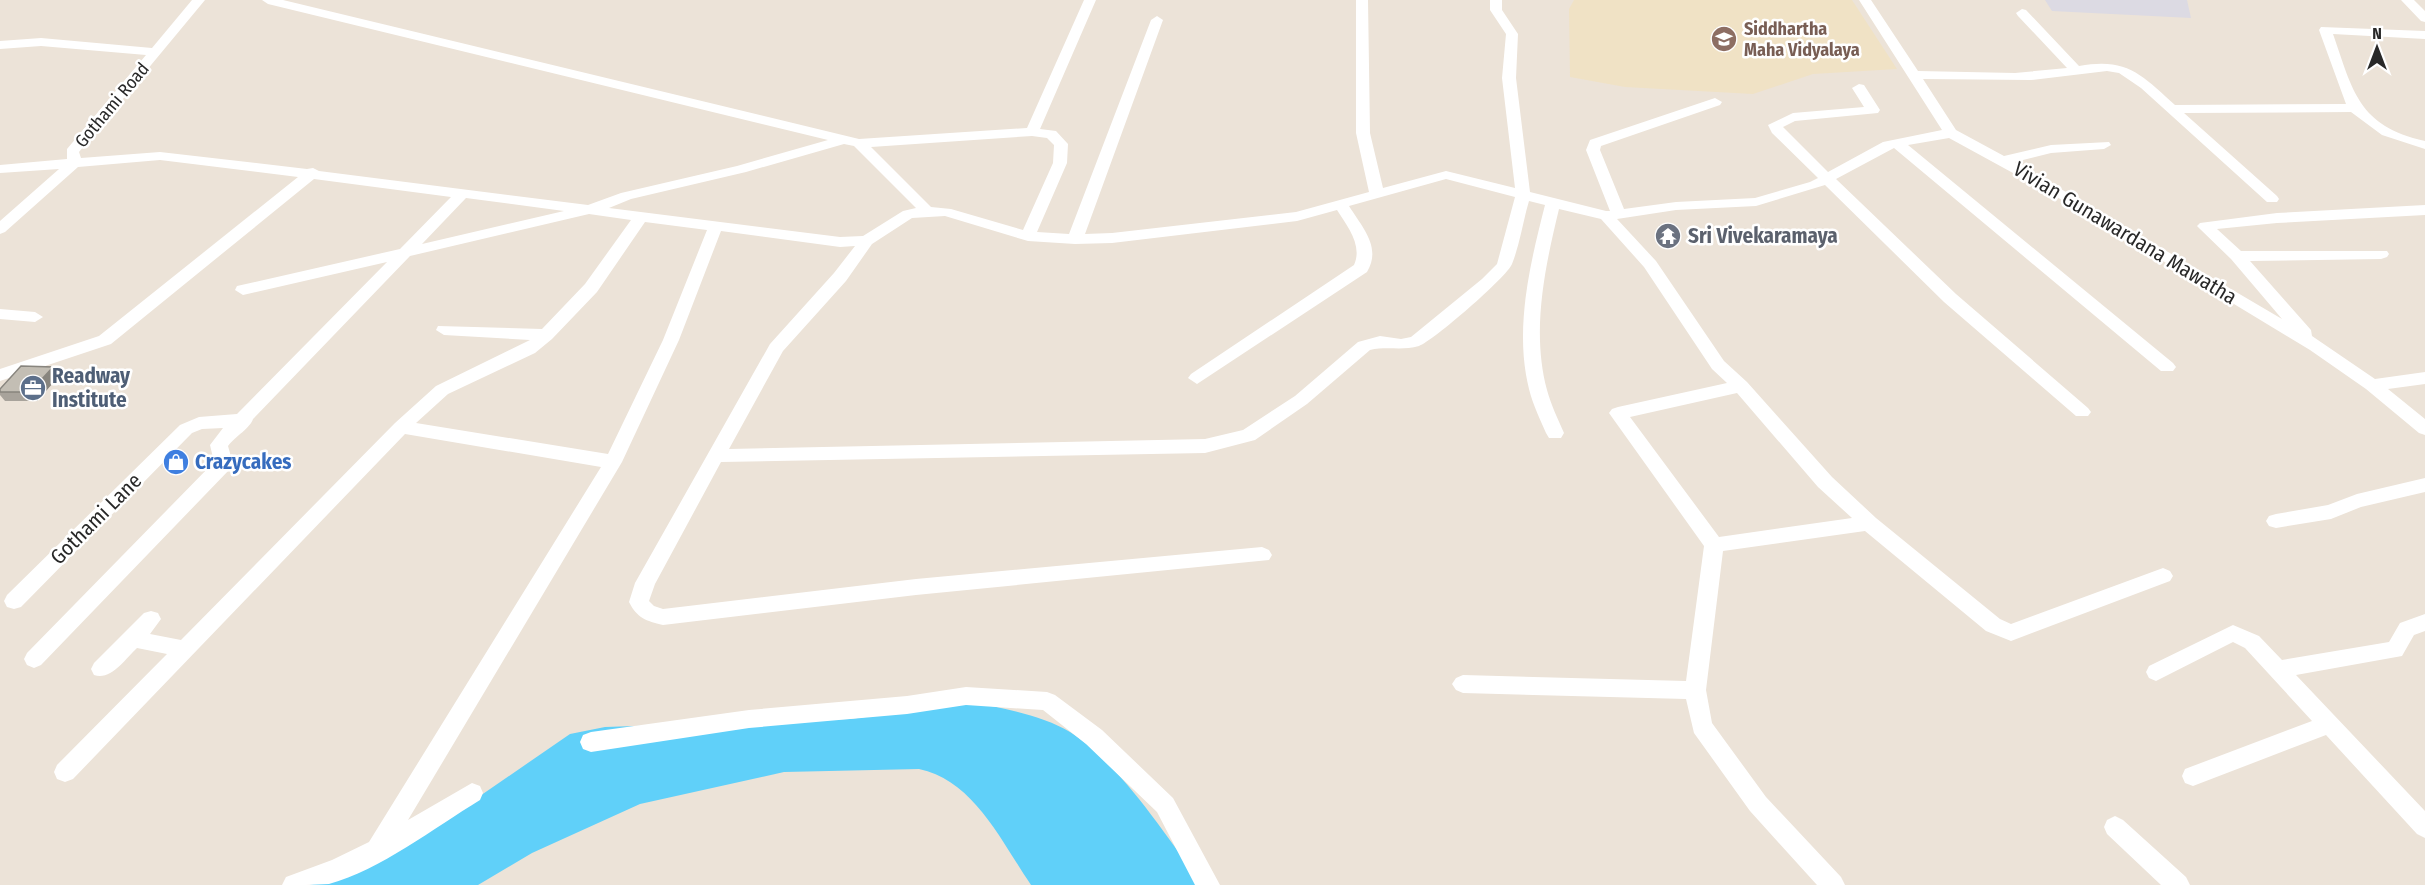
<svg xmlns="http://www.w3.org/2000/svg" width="2425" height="885" font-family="'Fira Sans Condensed',sans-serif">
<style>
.industrial{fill:#dcdae3}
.education{fill:#f0e2c5}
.water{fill:#60d0f9}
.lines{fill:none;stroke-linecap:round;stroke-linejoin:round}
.minor{fill:#fff;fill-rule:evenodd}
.wall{fill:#a8a39b}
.shaded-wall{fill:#88857e}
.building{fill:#c3beb4;stroke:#88857e;stroke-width:1.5}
.labels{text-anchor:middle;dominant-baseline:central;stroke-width:5;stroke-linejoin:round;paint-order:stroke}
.far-education-label{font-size:18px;font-weight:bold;fill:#785e54;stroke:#fff;text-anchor:start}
.far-street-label{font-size:18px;fill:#282828;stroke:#fff}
.street-label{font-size:21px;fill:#282828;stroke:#fff}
.worship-label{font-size:21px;font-weight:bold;fill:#5b616d;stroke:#fff;text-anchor:start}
.service-label{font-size:21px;font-weight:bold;fill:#4e5e75;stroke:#fff;text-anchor:start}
.shop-label{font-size:21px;font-weight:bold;fill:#366cbe;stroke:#fff;text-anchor:start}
</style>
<rect width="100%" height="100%" fill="#ece3d8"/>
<!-- industrial -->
<path class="industrial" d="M 2045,0 L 2187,0 L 2191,18 L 2052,11 Z"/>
<!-- education -->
<path class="education" d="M 1574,0 L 1852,0 L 1897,69 L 1813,74 L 1753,94 L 1625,87 L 1570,77 L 1569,9 Z"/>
<!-- water -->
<path class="water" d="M 974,703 C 1004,708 1044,716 1070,732 C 1121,764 1166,837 1203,885 L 1031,885 C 1002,843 974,780 919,769 L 784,772 L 640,804 L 532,853 L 478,885 L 309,885 L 326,881 L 477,798 L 570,734 L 605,727 L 850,719 Z"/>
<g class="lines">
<!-- minor -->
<path class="minor" d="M 192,0 L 205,0 L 83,147 L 79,152 L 81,158 L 160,152 L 307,169 L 313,168 L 319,171 L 588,205 L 621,193 L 737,166 L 828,140 L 268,4 L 262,0 L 283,0 L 859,139 L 1027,128 L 1084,0 L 1096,0 L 1040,129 L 1056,131 L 1068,144 L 1067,163 L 1037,232 L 1069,234 L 1151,20 L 1157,16 L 1163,20 L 1085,234 L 1112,233 L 1296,212 L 1369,192 L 1356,133 L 1356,0 L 1368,0 L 1370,133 L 1383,188 L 1446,171 L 1515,188 L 1502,78 L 1506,34 L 1490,10 L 1490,0 L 1502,0 L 1502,10 L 1518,34 L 1516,78 L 1530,192 L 1606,211 L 1610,211 L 1586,150 L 1590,140 L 1715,98 L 1722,102 L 1720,105 L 1601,146 L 1600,150 L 1624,209 L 1676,202 L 1755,198 L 1810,182 L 1818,178 L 1772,133 L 1768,125 L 1793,113 L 1864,107 L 1852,88 L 1859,84 L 1864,85 L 1880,110 L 1878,113 L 1795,121 L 1783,127 L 1828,172 L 1883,142 L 1942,130 L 1859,0 L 1871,0 L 1918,71 L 2015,73 L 2067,68 L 2018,16 L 2016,13 L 2022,9 L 2026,10 L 2079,66 C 2127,57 2142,75 2175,105 L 2346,104 L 2319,30 L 2321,27 L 2425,31 L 2425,39 L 2333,34 C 2353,91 2358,126 2425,141 L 2425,149 L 2382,135 L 2351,112 L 2184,113 L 2277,196 L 2279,199 L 2277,202 L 2267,202 L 2141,88 L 2119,73 L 2107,71 L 2031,80 L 1923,79 L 1956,130 L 2004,156 L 2051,145 L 2109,142 L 2111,145 L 2104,149 L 2051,153 L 2015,162 L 2282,319 L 2231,259 L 2200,229 L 2197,226 L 2200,223 L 2277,213 L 2425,205 L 2425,215 L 2277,223 L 2217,229 L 2241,251 L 2387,251 L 2389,254 L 2387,257 L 2381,259 L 2250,261 L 2311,330 L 2312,336 L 2375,379 L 2425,372 L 2425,384 L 2388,389 L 2425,419 L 2425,435 L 2419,433 L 2366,389 L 2310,350 L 2064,201 L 1949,138 L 1908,145 L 2173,363 L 2176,367 L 2173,371 L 2161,371 L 1894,148 L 1836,179 L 1956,294 L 2088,408 L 2091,412 L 2088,416 L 2076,416 L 1944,302 L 1825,185 L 1756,206 L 1676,210 L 1617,219 L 1656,261 L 1724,361 L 1747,382 L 1832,477 L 1876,518 L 2000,619 L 2011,624 L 2163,568 L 2170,571 L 2173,576 L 2170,581 L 2011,641 L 1986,631 L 1865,531 L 1723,551 L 1706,690 L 1712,723 L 1766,797 L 1841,877 L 1845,885 L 1817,885 L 1750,811 L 1694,733 L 1686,699 L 1463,693 L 1456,690 L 1452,684 L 1456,678 L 1463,675 L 1686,681 L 1704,546 L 1609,413 L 1612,409 L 1618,407 L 1727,383 L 1712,369 L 1644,267 L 1601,219 L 1559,209 C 1545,267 1531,331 1547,390 C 1551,405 1558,419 1564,433 L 1561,438 L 1549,438 L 1546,433 C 1540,419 1533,405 1529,389 C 1514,329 1530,264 1545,205 L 1529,201 C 1523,221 1520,244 1512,264 C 1507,277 1433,341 1419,346 C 1402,351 1387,346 1370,350 L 1307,404 L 1255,440 L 1205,453 L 721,462 L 655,584 L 649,601 L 654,606 L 663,609 L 916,579 L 1262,547 L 1269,550 L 1272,555 L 1269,560 L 916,595 L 663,625 C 646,621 637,618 629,602 L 635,583 L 770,344 L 834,273 L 855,246 L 840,247 L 721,231 L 679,340 L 622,462 L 408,820 L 472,783 L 480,786 L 483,793 L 480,800 C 434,828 380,870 329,884 C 315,885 296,885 282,885 L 286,877 L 332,860 L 369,842 L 601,467 L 405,434 L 73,779 L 65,782 L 57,779 L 54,772 L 57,765 L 167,654 L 137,648 C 125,659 111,681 94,675 L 91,669 L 94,663 L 144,613 L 151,611 L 158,613 L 161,619 L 150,634 L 181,640 L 395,423 L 436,386 L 530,340 L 444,335 L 436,330 L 438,326 L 542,329 L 585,284 L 631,220 L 589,214 L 410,256 L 253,419 C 251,427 235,437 228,446 L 233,464 L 230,469 L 41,665 L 34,668 L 27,665 L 24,659 L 27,653 L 214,462 L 210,445 L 223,428 L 202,429 L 192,433 L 21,607 L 14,609 L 7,607 L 4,601 L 7,595 L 180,425 L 199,417 L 237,414 L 387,262 L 243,295 L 235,290 L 237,286 L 400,249 L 451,197 L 314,179 L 111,344 L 0,381 L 0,369 L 99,336 L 298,177 L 160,160 L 78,167 L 5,232 L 0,234 L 0,221 L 59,169 L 0,173 L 0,165 L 67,159 L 67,149 L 146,55 L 41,46 L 0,49 L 0,41 L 41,38 L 152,48 ZM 1032,136 L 1047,138 L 1054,145 L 1053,163 L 1023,230 L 951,209 L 931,207 L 871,147 ZM 844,144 L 854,146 L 916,208 L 903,211 L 863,236 L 840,237 L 609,208 L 631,199 L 746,172 ZM 1446,179 L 1515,197 L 1497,264 L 1482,279 L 1411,337 L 1401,339 L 1380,336 L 1358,342 L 1295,396 L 1243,430 L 1205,439 L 729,449 L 783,351 L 846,281 L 872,244 L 912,218 L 945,216 L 1028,241 L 1075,244 L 1112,243 L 1297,221 L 1337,210 C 1347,226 1363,245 1354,265 L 1191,374 L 1188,378 L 1197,384 L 1367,272 C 1382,247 1362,227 1349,206 ZM 466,198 L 564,211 L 422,244 ZM 645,222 L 707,230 L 663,340 L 608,454 L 416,423 L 448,394 L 535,353 L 552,339 L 597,292 ZM 1737,393 L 1818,487 L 1852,518 L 1719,537 L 1630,417 Z
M 2401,0 L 2414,0 L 2425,11 L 2425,22 L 2421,21 Z
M 0,309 L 35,312 L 43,317 L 35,322 L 0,319 Z
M 2425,478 L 2425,492 L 2361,507 L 2331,519 L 2276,528 L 2269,526 L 2266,521 L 2269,516 L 2276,514 L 2328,505 L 2357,494 Z
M 2425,614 L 2425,631 L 2414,635 L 2402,656 L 2296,675 L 2425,811 L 2425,838 L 2417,834 L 2326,735 L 2193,786 L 2185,783 L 2182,776 L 2185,769 L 2312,721 L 2245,648 L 2233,642 L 2156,681 L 2149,678 L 2146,672 L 2149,666 L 2233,625 L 2259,636 L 2282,660 L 2389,642 L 2400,623 Z
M 966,687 L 1047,692 L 1055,695 L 1102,730 L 1173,798 L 1220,885 L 1195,885 L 1157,812 L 1086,744 L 1043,710 L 966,705 L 907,714 L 749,728 L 591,752 L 583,749 L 580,742 L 583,735 L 591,732 L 749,710 L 907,696 Z
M 2115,816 L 2123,820 L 2186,877 L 2190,885 L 2161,885 L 2107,834 L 2104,827 L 2107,820 Z"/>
</g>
<!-- wall -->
<path class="wall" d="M 53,367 L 60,375 L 37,401 L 5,401 L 0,395 L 0,389 Z"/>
<!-- shaded-wall -->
<path class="shaded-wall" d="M 53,367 L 60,375 L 37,401 L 30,392 Z"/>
<!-- building -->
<path class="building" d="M 21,366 L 53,367 L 30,392 L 0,392 L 0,389 Z"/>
<!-- icons -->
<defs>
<g id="school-disc" transform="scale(1.35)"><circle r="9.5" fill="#8d6e63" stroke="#fff"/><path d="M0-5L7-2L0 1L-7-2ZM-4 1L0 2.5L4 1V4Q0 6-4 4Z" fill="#fff"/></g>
<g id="temple-disc" transform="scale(1.35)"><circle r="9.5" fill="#6b7280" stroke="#fff"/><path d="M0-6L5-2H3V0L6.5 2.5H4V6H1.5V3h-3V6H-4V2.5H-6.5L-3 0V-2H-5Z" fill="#fff"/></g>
<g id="office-disc" transform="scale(1.35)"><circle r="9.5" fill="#5c6f8a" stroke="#fff"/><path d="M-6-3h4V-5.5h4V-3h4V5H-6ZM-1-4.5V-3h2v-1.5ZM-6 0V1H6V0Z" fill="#fff"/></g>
<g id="shop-disc" transform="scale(1.35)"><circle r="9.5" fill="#3f7fe0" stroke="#fff"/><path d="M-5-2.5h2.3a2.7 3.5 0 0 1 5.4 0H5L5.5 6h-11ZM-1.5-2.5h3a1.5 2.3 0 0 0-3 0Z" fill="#fff"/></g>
</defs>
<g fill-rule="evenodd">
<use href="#school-disc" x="1724" y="39"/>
<use href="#temple-disc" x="1668" y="236"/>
<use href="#office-disc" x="33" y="388"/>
<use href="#shop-disc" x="176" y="462"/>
</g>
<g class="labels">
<!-- far-education labels -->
<g class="far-education-label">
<text x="1744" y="29">Siddhartha<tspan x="1744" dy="21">Maha Vidyalaya</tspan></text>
</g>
<!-- far-street labels -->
<g class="far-street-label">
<text transform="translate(112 105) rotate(-50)">Gothami Road</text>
</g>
<!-- street labels -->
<g class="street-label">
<text transform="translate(2125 233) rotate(31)">Vivian Gunawardana Mawatha</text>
<text transform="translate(96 519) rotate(-45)">Gothami Lane</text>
</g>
<!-- worship labels -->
<g class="worship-label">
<text x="1688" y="236">Sri Vivekaramaya</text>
</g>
<!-- service labels -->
<g class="service-label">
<text x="52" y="376">Readway<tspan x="52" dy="24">Institute</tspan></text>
</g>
<!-- shop labels -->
<g class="shop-label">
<text x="195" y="462">Crazycakes</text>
</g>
</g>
<!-- north arrow -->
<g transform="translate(2377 48)" stroke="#ffffff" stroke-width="4.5" paint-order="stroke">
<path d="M0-4.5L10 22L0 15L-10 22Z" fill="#282828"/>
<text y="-9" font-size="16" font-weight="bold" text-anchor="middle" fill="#282828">N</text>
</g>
</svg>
